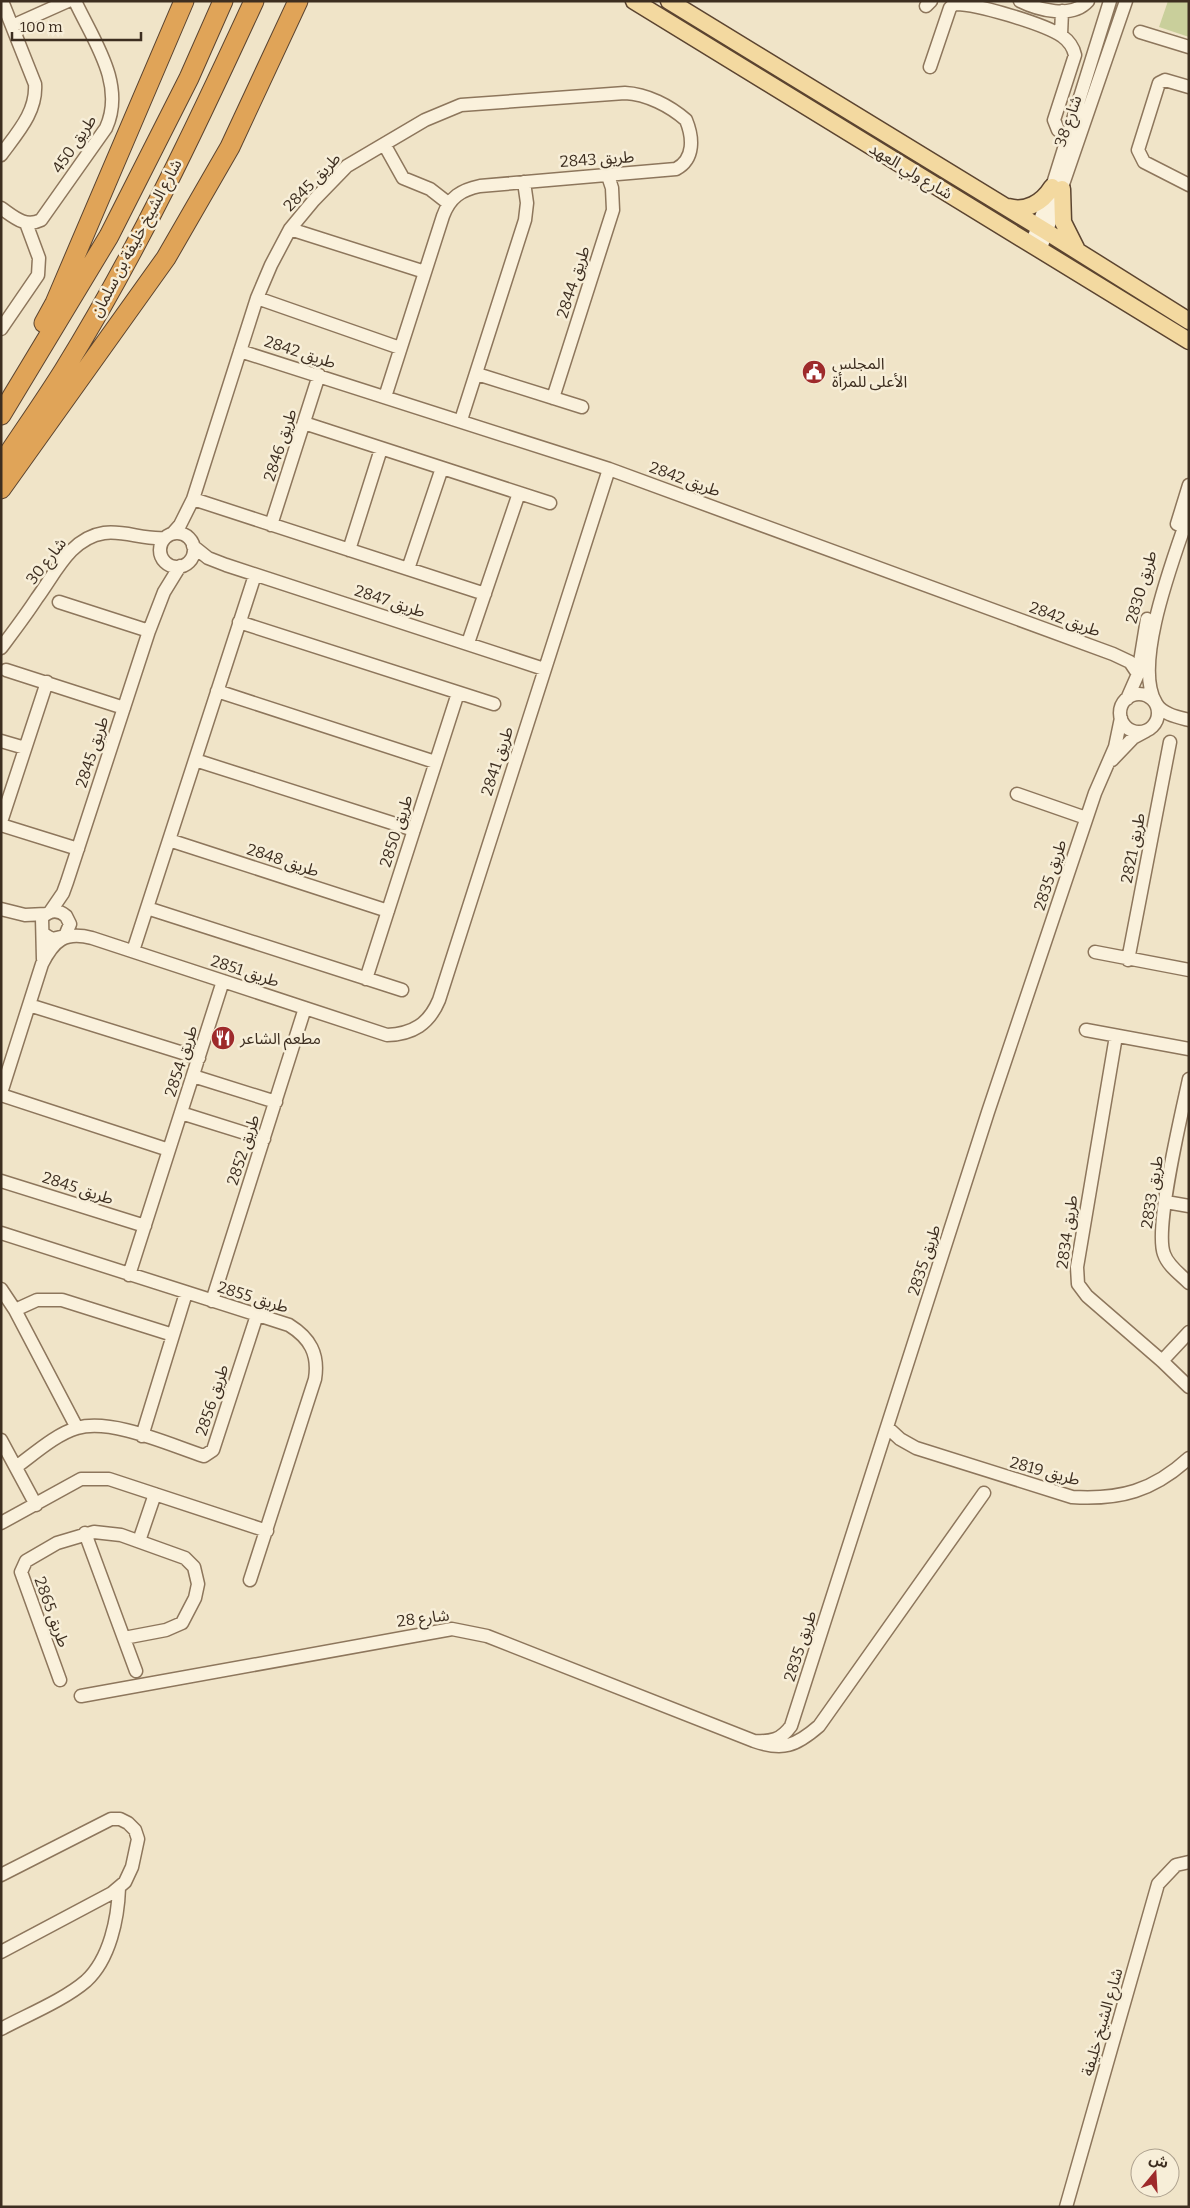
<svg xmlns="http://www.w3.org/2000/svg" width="1190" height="2208" font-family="Bitter,'Noto Sans Arabic',serif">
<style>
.green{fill:#c9cf9b}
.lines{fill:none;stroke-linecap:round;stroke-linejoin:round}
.minor-casing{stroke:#8d765c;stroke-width:15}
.major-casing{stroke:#5b4430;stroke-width:19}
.highway-casing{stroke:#5b4430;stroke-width:21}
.minor{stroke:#faf1dc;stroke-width:12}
.major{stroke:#f3d9a0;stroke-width:16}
.highway{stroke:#e0a458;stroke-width:19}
.labels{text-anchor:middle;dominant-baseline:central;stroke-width:5;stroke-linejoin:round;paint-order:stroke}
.street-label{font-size:16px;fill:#3d2e20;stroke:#f7eed8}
.poi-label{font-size:16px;fill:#3d2e20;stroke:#f7eed8;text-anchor:start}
</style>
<rect width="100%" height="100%" fill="#f0e4c8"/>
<!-- green -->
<path class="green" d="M 1168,1 L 1189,1 L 1189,37 L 1159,27 Z"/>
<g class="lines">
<!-- minor casing -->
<g class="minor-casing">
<path id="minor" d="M 1020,1 C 1038,10 1072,19 1088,1
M 926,6 L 931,1
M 12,26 L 68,1
M 1140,32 L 1189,47
M 1061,35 L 1062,11
M 930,67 L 950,8 L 954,4 C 975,3 1044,24 1062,36 C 1069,41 1073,46 1075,55 L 1054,120 L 1058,130 L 1067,138
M 1189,87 L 1165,80 L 1159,83 L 1138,150 L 1144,162 L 1189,185
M 384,144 L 403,178 L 430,189 L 448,203
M 1,155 C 17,133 37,112 35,84 L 2,1
M 1,208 C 14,217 25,228 41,220 L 106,128 C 126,84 93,40 75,1
M 290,229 L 425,272
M 1031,245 L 1052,187 L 1110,1
M 1040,251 L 1126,1
M 257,298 L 400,348
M 1,329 L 38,275 L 39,258 L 26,223
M 240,351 L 609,469 L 1113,654 L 1130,662 L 1138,674
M 477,374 L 582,407
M 553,398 L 613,210 L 612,188 L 608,176
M 461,420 L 525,220 L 527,203 L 524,182
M 304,423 L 550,503
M 193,499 L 485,594
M 1189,513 C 1175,555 1132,664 1156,703 C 1162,714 1177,717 1189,720
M 1177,524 L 1189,485
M 271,525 L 319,375
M 173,533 L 180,525 L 193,499 L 257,298 L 271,265 L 290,229 L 314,200 L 347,166 L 425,120 L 461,105 L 625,93 C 647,94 670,106 686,120 C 693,137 695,159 676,169 L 480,186 C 461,190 450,197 443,216 L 385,397
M160 550a17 17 0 1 1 34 0a17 17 0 1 1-34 0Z
M 193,546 L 208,558 L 226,565 L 544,669
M 349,550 L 381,449
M 408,569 L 442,468
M 59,602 L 149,631
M 239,622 L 494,704
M 468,643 L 519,493
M 1,648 C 13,632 26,615 37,598 C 55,574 70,538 104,533 C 124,530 144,540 165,538
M 6,670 L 124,708
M 217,691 L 435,762
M1120 713a19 19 0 1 1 38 0a19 19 0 1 1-38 0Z
M 1127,699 L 1138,674 L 1147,619
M 1,741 L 25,748
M 195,760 L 414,830
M 1112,760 L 1133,738 L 1146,731
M 1017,794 L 1086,818
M 1,822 L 47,682
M 1,825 L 78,849
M 169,840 L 388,911
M 147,908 L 402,990
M 1,909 L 25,915 L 46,914
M 50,912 L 63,893 L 67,882 L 149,631 L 164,592 L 180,566
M 133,951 L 255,575
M 1095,952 L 1189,970
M 43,959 L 42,918 C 49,910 58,909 66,916 L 70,924 L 65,936 L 52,939 L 44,934
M 1128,960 L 1170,742
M 366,979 L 458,693
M 29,1005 L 199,1058
M 1086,1030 L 1189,1049
M 1116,1036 L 1077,1267 L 1078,1284 L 1087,1296 L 1162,1361 L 1189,1387
M 193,1076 L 276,1102
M 1189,1079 C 1182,1112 1154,1228 1164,1254 C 1168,1266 1180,1274 1189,1283
M 1,1093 L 42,964 C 54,940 65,931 92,938 L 387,1035 C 413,1034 429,1024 439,1000 L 609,469
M 1,1095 L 169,1150
M 181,1113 L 264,1139
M 1,1181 L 145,1226
M 1166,1202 L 1189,1206
M 1,1233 L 289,1325 C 310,1338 319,1354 315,1379 L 250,1580
M 129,1275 L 223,981
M 1,1289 L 15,1310 L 77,1428
M 212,1301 L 305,1008
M 15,1310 L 37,1300 L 62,1300 L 173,1335
M 1162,1361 L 1189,1332
M 887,1427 L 900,1439 L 916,1448 L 1072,1497 C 1120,1500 1153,1491 1189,1458
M 142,1436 L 186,1293
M 1,1440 L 36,1505
M 16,1467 C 34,1454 56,1434 77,1428 C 112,1418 170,1445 204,1456 L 213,1450 L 257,1315
M 1,1523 L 81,1479 L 109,1479 L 267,1531
M 85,1533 L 136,1671
M 139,1541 L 155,1494
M 60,1680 L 21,1572 L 26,1561 L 57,1543 L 94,1532 L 121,1535 L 185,1558 L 194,1567 L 198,1584 L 195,1598 L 182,1623 L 166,1630 L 124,1638
M 81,1696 L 452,1629 L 487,1636 L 754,1741 C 783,1751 796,1746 819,1726 L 984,1493
M 754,1741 C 771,1742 781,1740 791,1726 L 988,1112 L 1095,793 L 1115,747 L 1121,718
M 1,1875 L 111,1819 L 120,1819 L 128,1823 L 135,1830 L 138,1839 L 132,1867 L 125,1882 L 112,1893 L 1,1952
M 1,2029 C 27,2015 64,2000 86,1981 C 110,1959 118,1918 119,1888
M 1066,2207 L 1158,1884 L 1176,1865 L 1189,1862"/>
</g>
<!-- major casing -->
<g class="major-casing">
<path id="major" d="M 634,1 L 1189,341
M 669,1 L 1047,232 L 1189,321
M 1062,189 L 1063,222 L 1076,248
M 1008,207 C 1026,212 1042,203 1052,187"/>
</g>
<!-- highway casing -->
<g class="highway-casing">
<path id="highway" d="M 44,323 L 55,303 L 184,1
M 1,415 L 109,236 L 189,78 L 223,1
M 1,465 C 22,433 44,402 64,370 C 137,252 196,127 254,1
M 1,489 L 166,258 L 230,147 L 298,1"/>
</g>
<!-- minor -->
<use href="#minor" class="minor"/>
<!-- major -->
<use href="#major" class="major"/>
<!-- highway -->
<use href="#highway" class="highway"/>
</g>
<!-- icons -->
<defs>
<g id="civic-disc" transform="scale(1.25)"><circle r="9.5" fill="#9e2a2b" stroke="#f7eed8"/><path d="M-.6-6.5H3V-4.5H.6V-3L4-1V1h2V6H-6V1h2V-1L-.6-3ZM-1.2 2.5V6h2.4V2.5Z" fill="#fff"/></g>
<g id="restaurant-disc" transform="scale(1.25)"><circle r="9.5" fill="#9e2a2b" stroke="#f7eed8"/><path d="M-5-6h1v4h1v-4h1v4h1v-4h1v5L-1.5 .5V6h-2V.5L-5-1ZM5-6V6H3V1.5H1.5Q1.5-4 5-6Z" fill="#fff"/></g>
</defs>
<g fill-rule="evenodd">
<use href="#civic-disc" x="814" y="372"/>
<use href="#restaurant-disc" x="223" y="1038"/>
</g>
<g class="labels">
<!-- street labels -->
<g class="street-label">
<text transform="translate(1068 121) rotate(-71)">شارع 38</text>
<text transform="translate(74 144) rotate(-56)">طريق 450</text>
<text transform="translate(597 159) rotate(-4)">طريق 2843</text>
<text transform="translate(911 171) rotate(31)">شارع ولي العهد</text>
<text transform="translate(312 182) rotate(-46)">طريق 2845</text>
<text transform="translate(136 238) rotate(-62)">شارع الشيخ خليفة بن سلمان</text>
<text transform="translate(573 282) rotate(-72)">طريق 2844</text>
<text transform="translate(300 352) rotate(18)">طريق 2842</text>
<text transform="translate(280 445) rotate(-72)">طريق 2846</text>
<text transform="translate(685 479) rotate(20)">طريق 2842</text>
<text transform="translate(46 561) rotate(-52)">شارع 30</text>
<text transform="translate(1141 587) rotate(-74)">طريق 2830</text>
<text transform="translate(390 601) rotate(18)">طريق 2847</text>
<text transform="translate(1065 619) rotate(20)">طريق 2842</text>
<text transform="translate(92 752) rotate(-72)">طريق 2845</text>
<text transform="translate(497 761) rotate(-72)">طريق 2841</text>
<text transform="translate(396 831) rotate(-72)">طريق 2850</text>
<text transform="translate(1133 848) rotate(-79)">طريق 2821</text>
<text transform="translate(283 860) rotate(18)">طريق 2848</text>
<text transform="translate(1050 875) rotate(-72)">طريق 2835</text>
<text transform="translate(245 971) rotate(18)">طريق 2851</text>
<text transform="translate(181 1061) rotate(-72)">طريق 2854</text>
<text transform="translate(243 1150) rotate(-72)">طريق 2852</text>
<text transform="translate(78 1188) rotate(18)">طريق 2845</text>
<text transform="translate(1152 1192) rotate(-81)">طريق 2833</text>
<text transform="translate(1067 1232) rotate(-82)">طريق 2834</text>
<text transform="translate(924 1260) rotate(-72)">طريق 2835</text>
<text transform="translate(253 1297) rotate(17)">طريق 2855</text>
<text transform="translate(212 1400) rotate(-72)">طريق 2856</text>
<text transform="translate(1045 1471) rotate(15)">طريق 2819</text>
<text transform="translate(52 1612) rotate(70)">طريق 2865</text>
<text transform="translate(423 1618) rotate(-7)">شارع 28</text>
<text transform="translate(800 1646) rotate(-72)">طريق 2835</text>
<text transform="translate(1102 2022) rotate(-74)">شارع الشيخ خليفة</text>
</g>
<!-- poi labels -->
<g class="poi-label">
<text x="832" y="363">المجلس<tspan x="832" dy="18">الأعلى للمرأة</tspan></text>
<text x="240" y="1038">مطعم الشاعر</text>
</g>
</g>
<!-- border -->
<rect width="1190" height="2208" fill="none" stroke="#3d2e20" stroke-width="5"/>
<!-- north arrow -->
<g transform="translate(1155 2173) rotate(18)"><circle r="24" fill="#f7eed8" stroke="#ada18e"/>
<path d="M0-4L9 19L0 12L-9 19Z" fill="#9e2a2b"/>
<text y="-8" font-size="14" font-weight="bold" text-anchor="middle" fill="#3d2e20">ش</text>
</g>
<!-- scale -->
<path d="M12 32v8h129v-8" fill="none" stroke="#3d2e20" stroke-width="2.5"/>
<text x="20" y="32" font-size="15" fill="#3d2e20" stroke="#f7eed8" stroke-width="4" paint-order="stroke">100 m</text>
</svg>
